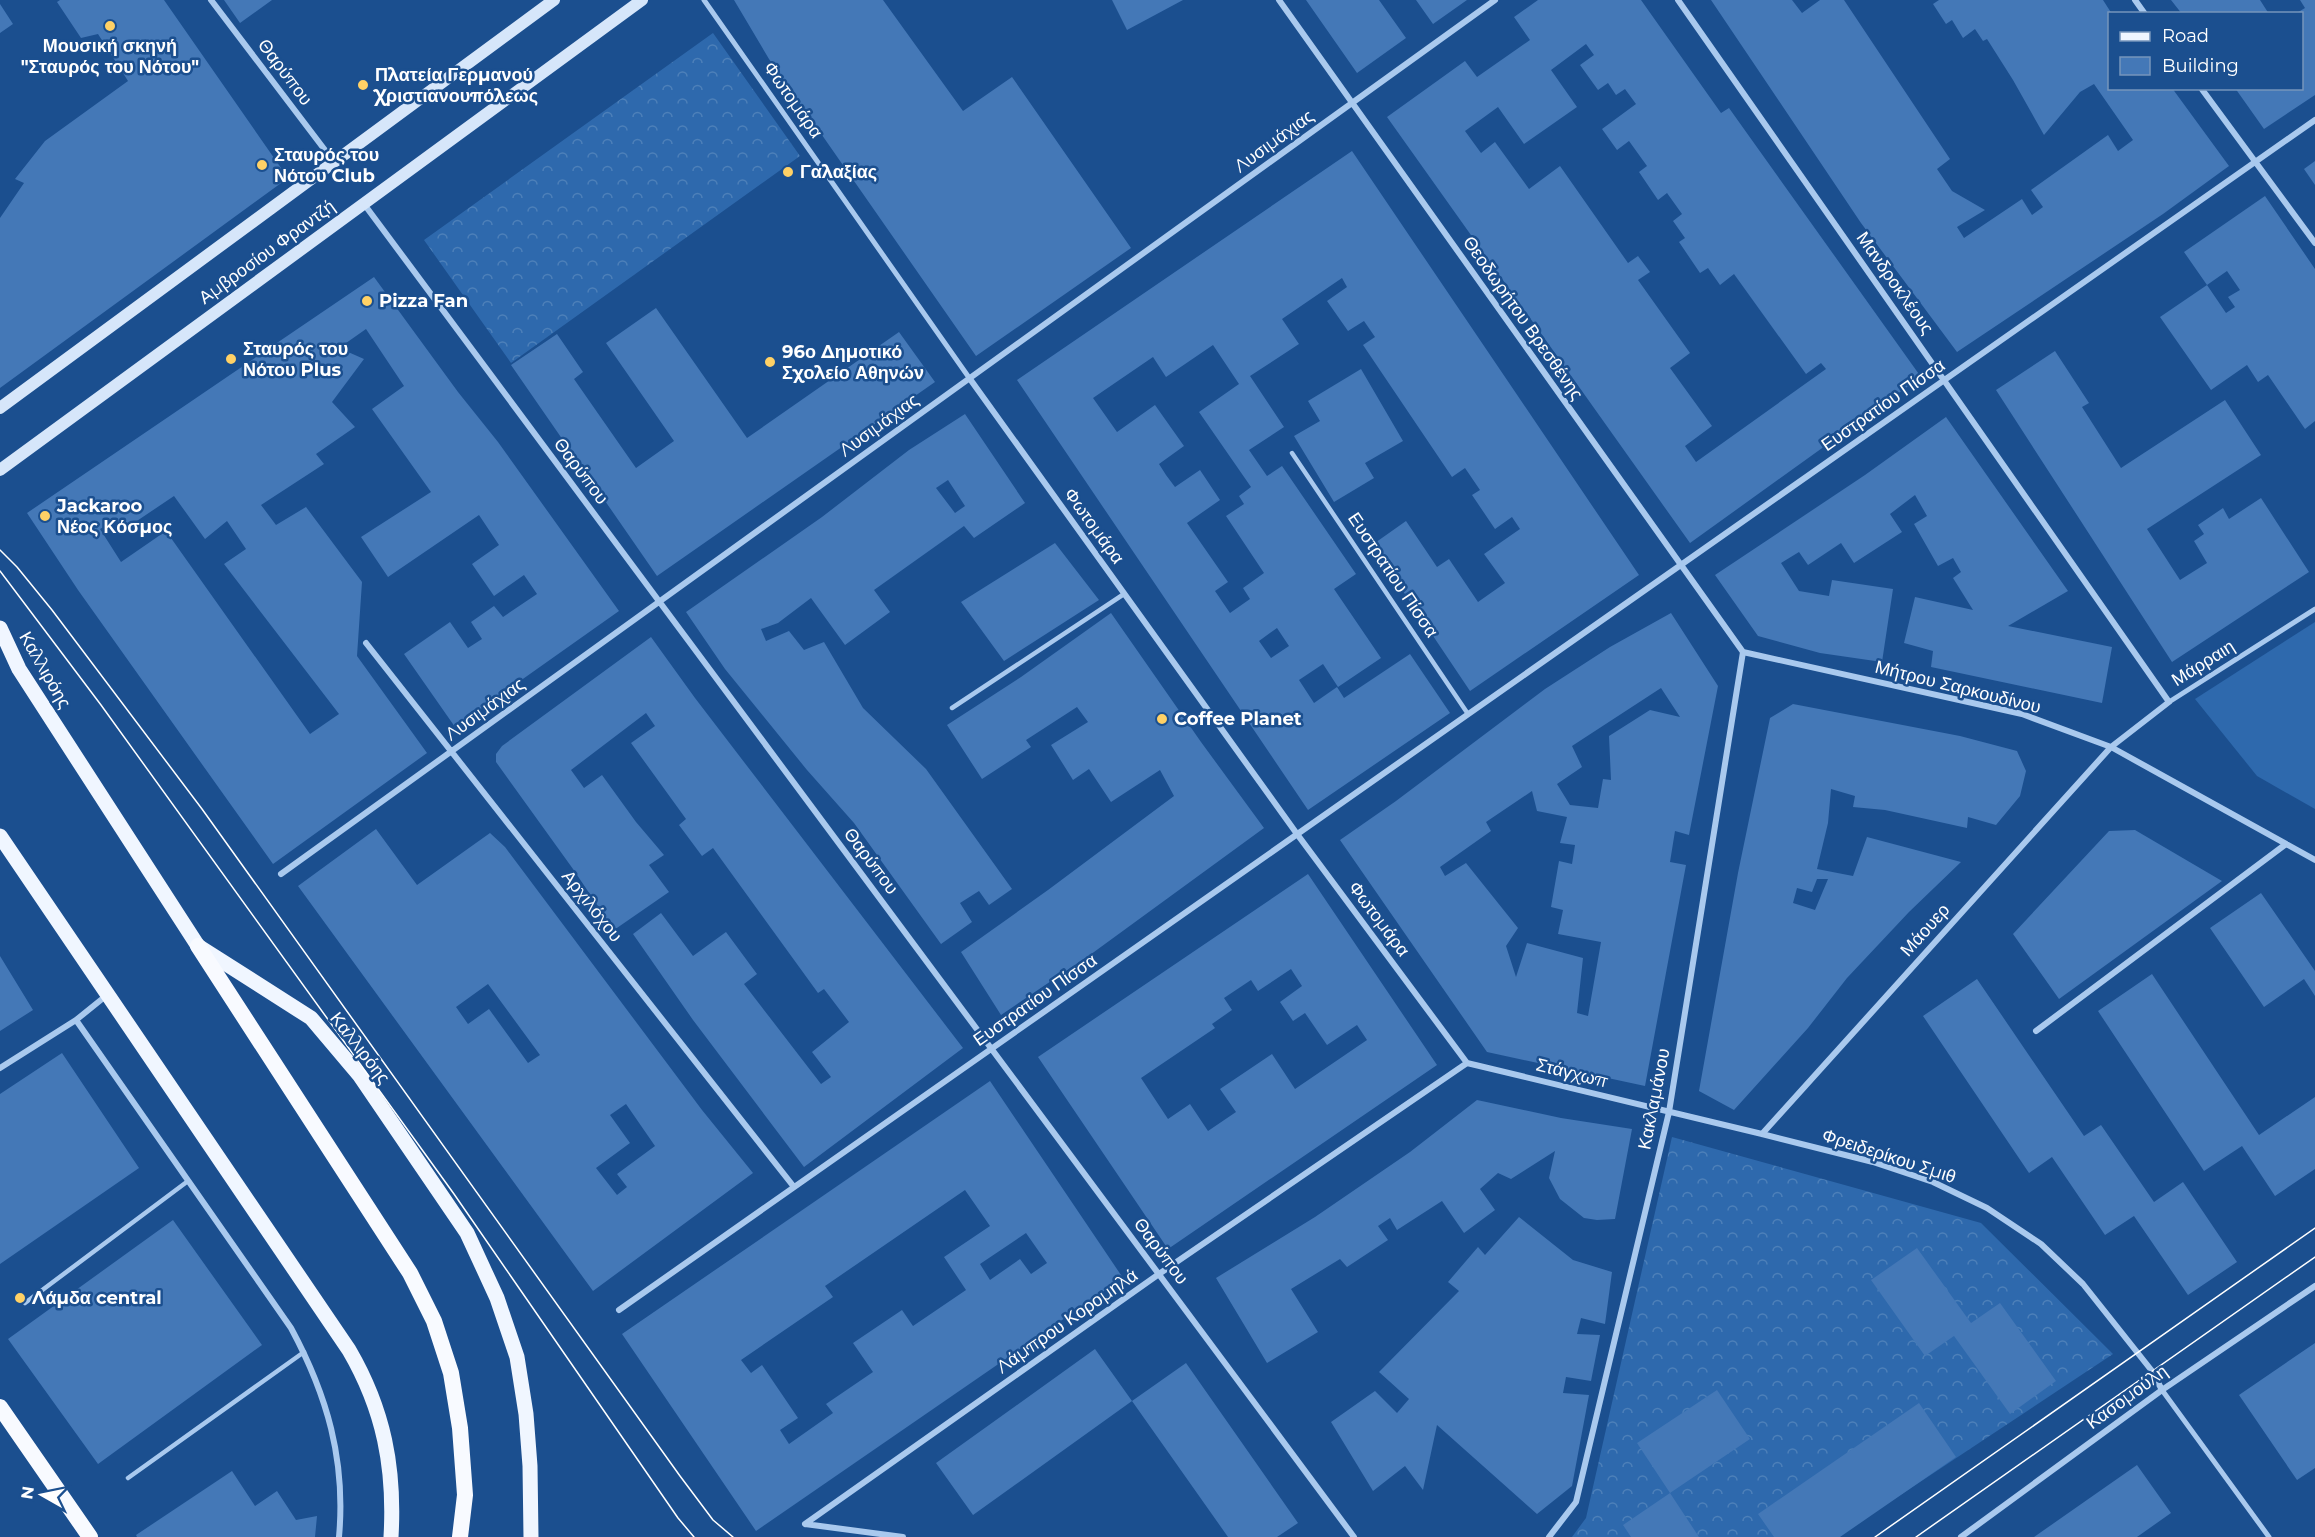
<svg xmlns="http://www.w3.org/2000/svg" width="2315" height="1537" font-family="Montserrat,sans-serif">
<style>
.forest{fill:url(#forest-crowns)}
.pitch{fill:#2e69ad}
.building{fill:#4478b7;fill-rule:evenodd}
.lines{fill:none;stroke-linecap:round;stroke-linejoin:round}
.service{stroke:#a9c9ee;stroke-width:4.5}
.pedestrian{stroke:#a9c9ee;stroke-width:5}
.minor{stroke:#a9c9ee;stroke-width:6}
.secondary{stroke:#d6e6fa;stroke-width:12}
.primary{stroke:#f0f6ff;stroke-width:15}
.trunk{stroke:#f8faff;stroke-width:16}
.tram{stroke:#fff;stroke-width:1.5}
.poi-dot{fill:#ffd166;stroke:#1b4f8f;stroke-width:2}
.labels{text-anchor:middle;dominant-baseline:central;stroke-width:5;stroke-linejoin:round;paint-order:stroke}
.poi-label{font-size:18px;font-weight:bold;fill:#fff;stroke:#1b4f8f;text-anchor:start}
.street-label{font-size:18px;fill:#fff;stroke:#1b4f8f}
</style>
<defs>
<pattern id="forest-crowns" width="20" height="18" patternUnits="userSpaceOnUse" patternTransform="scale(1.5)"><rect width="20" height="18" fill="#2e69ad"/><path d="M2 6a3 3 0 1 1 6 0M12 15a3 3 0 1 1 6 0" fill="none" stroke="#4d80b9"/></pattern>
</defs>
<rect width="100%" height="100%" fill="#1b4f8f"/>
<!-- forest -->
<path class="forest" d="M 713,33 L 800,156 L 511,363 L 424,240 Z
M 1672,1137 L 1981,1223 L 2113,1354 L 1837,1537 L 1572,1537 L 1586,1518 Z"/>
<!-- pitch -->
<path class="pitch" d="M 2315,622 L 2315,809 L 2257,776 L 2195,699 Z"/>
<!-- building -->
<path class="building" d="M 60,0 L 164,0 L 288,178 L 0,388 L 0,218 L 24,183 L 15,179 L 45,141 L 128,81 L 98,34 L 81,38 L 57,2 Z
M 224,0 L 272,0 L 240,23 Z
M 734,0 L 883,0 L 963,111 L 1012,77 L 1131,248 L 976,356 L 769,59 Z
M 1112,0 L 1183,0 L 1127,30 Z
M 1306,0 L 1379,0 L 1406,38 L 1357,73 Z
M 1416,0 L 1467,0 L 1433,24 Z
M 1538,0 L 1641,0 L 1721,113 L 1729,108 L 1921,377 L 1690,543 L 1387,117 L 1465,61 L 1477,77 L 1530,40 L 1514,17 ZM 1586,44 L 1594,55 L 1580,65 L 1598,90 L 1608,83 L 1616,95 L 1625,89 L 1636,104 L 1602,129 L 1617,150 L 1629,141 L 1647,166 L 1639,172 L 1658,200 L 1667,193 L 1682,214 L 1673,221 L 1685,238 L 1679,242 L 1700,273 L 1708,268 L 1720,285 L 1734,274 L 1806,374 L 1821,363 L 1826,369 L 1696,462 L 1685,446 L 1712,426 L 1670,368 L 1690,353 L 1638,280 L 1650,272 L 1638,256 L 1628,263 L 1560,166 L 1529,189 L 1495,142 L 1481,153 L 1465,131 L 1498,107 L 1524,144 L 1577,107 L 1551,70 Z
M 1711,0 L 1792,0 L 1802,13 L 1820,0 L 1844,0 L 1950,159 L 1937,169 L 1952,191 L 1985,210 L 1957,227 L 1964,238 L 2022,199 L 2032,215 L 2043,207 L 2031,190 L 2108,135 L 2118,151 L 2133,140 L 2094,84 L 2080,92 L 2044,135 L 2013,80 L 1987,39 L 1983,41 L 1975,29 L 1963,38 L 1952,20 L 1946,24 L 1933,4 L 1939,0 L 2103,0 L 2112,14 L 2109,14 L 2109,88 L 2172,88 L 2229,166 L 2163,214 L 1957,352 L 1861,223 Z
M 2171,0 L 2260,0 L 2269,14 L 2182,14 Z
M 2300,0 L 2315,0 L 2315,95 L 2264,129 L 2235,88 L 2302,88 L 2302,14 L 2295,14 L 2305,8 Z
M 0,4 L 13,24 L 0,33 Z
M 1352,151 L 1639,575 L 1470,691 L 1372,545 L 1406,521 L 1437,567 L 1449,559 L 1478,602 L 1505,583 L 1484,554 L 1520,529 L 1512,517 L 1495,529 L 1472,495 L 1480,490 L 1465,468 L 1452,477 L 1363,345 L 1375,337 L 1364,321 L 1348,331 L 1327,301 L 1347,287 L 1342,278 L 1282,319 L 1299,344 L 1250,376 L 1284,427 L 1249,450 L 1267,476 L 1282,466 L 1356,574 L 1334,589 L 1381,658 L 1338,687 L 1323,664 L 1299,680 L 1314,703 L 1337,687 L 1344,698 L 1410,654 L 1450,713 L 1308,810 L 1017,380 ZM 1213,345 L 1239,384 L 1199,412 L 1251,487 L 1239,496 L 1244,504 L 1226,516 L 1264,573 L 1243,588 L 1250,599 L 1230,613 L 1215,591 L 1228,582 L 1187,523 L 1220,500 L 1200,470 L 1175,487 L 1166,475 L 1159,464 L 1184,446 L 1155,405 L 1117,432 L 1093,398 L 1153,357 L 1166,377 ZM 1277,628 L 1289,646 L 1271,658 L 1259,641 Z
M 2315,161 L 2315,185 L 2304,169 Z
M 2265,196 L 2315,269 L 2315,421 L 2305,429 L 2268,375 L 2258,382 L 2247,365 L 2211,390 L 2160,317 L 2207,285 L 2184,252 ZM 2227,271 L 2240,290 L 2228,297 L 2235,307 L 2226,313 L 2207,285 Z
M 374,277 L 458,392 L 498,442 L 619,611 L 455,727 L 404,654 L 450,622 L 468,648 L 482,639 L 471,622 L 494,606 L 503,617 L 537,594 L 524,575 L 494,596 L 472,564 L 499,545 L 479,515 L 388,577 L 361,537 L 431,492 L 372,409 L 404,386 L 366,329 L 339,348 L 364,359 L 332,402 L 355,427 L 316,454 L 324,464 L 261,505 L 276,525 L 306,507 L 362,582 L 357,656 L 427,753 L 273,864 L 78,590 L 27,513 ZM 174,496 L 205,539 L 227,521 L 246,549 L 224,564 L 339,714 L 310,734 L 166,531 L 121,562 L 100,529 L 116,520 L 122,531 Z
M 656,308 L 747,438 L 899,332 L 935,382 L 657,576 L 511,365 L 557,334 L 583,372 L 574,379 L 636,468 L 674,441 L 606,343 Z
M 2055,351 L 2089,403 L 2082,407 L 2121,468 L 2225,400 L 2261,455 L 2147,529 L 2180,580 L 2207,563 L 2194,541 L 2204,534 L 2198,525 L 2223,508 L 2229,519 L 2261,498 L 2309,572 L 2172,662 L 1996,390 Z
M 1361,369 L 1403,441 L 1365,463 L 1374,478 L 1334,502 L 1294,436 L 1320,421 L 1308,401 Z
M 965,414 L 1025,503 L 974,538 L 964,526 L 874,590 L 890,612 L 845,645 L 811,598 L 778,623 L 761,629 L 766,641 L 789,631 L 804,650 L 824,642 L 863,708 L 926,769 L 1012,889 L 989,905 L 979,891 L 960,903 L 972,922 L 941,944 L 854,823 L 807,770 L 725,669 L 686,612 L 822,517 L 909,450 ZM 948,480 L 965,506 L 955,513 L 936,488 Z
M 1946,417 L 2068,591 L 2008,626 L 2112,647 L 2102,703 L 1931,667 L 1933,651 L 1904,643 L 1915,597 L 1973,610 L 1953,578 L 1961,572 L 1953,558 L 1938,566 L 1914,524 L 1927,516 L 1915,495 L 1890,514 L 1902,532 L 1854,563 L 1841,543 L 1808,565 L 1799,552 L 1781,563 L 1799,591 L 1829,596 L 1832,580 L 1893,589 L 1882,662 L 1820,653 L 1758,636 L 1715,575 L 1865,475 Z
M 1055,543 L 1099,600 L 1004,661 L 961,602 Z
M 1111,613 L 1201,742 L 1264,828 L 1094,952 L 1001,1015 L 961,952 L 1048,890 L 1174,796 L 1160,770 L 1111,802 L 1089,769 L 1073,780 L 1051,745 L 1088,722 L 1077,707 L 1026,740 L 1031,747 L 982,779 L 947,725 L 1021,677 Z
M 1671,613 L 1718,686 L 1689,835 L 1675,831 L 1670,862 L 1686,865 L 1645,1086 L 1487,1052 L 1340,840 L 1396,801 L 1545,689 L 1610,647 ZM 1661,688 L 1680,717 L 1650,710 L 1609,736 L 1611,780 L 1603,779 L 1598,808 L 1570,805 L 1557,784 L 1582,767 L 1572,746 ZM 1532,791 L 1537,811 L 1567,817 L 1560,843 L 1575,845 L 1572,864 L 1559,861 L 1551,907 L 1563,910 L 1558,934 L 1601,942 L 1588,1016 L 1577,1013 L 1583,958 L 1527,943 L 1516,977 L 1506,946 L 1518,928 L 1466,863 L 1445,876 L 1440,867 L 1491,831 L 1486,822 Z
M 651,637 L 695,698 L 963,1048 L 804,1167 L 693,1020 L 633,934 L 661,913 L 693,956 L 726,932 L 757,974 L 744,984 L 821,1084 L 831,1077 L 812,1052 L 849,1022 L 824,989 L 818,993 L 713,848 L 702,856 L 679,825 L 686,819 L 631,743 L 655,726 L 646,713 L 571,770 L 584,788 L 602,775 L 636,822 L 664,855 L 649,865 L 669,892 L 614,930 L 573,869 L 496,762 L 496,754 L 502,746 Z
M 1793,704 L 1960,736 L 2017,751 L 2026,771 L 2020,796 L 1996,825 L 1968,817 L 1967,828 L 1885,810 L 1853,807 L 1855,796 L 1831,789 L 1828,823 L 1817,869 L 1853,876 L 1867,837 L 1961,862 L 1909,912 L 1847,978 L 1808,1028 L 1734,1110 L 1699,1091 L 1738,873 L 1770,718 ZM 1817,879 L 1828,879 L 1815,910 L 1793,903 L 1797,888 L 1812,892 Z
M 376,829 L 417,885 L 490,833 L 505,847 L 702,1110 L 753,1173 L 593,1291 L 298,886 ZM 488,984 L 540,1055 L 528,1063 L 489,1009 L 468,1024 L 456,1007 ZM 626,1104 L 655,1146 L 617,1174 L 627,1187 L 617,1195 L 596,1168 L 630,1143 L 610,1115 Z
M 2135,830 L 2222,881 L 2059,999 L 2013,934 L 2109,831 Z
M 1308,874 L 1437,1065 L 1168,1249 L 1038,1057 ZM 1291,969 L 1302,986 L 1280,1002 L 1293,1021 L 1305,1013 L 1327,1045 L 1357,1025 L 1367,1040 L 1295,1089 L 1272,1054 L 1220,1089 L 1236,1112 L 1208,1131 L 1190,1104 L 1168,1119 L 1141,1078 L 1215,1028 L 1212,1024 L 1232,1010 L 1224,998 L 1251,980 L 1258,991 Z
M 2261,893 L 2315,971 L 2315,996 L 2304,979 L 2264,1007 L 2210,928 Z
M 0,956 L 33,1010 L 0,1031 Z
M 2152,974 L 2259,1135 L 2315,1097 L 2315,1169 L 2275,1196 L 2242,1146 L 2204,1171 L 2098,1011 Z
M 1977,979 L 2084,1136 L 2101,1125 L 2154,1202 L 2183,1182 L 2237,1262 L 2188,1295 L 2134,1216 L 2105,1235 L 2052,1157 L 2029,1173 L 1923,1016 Z
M 62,1053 L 139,1168 L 0,1264 L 0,1094 Z
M 990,1081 L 1123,1278 L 756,1531 L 622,1334 ZM 965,1190 L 990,1226 L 944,1257 L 966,1290 L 913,1326 L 902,1310 L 853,1343 L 873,1372 L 826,1404 L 833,1413 L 789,1444 L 780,1430 L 798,1418 L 762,1365 L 751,1373 L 741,1360 L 833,1297 L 825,1286 ZM 1026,1233 L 1047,1263 L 1031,1274 L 1020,1259 L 990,1280 L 980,1264 Z
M 1477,1100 L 1561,1118 L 1632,1129 L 1615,1219 L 1597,1220 L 1584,1218 L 1560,1199 L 1549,1178 L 1555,1151 L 1511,1179 L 1498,1173 L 1480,1189 L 1495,1210 L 1464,1233 L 1442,1201 L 1397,1230 L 1390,1218 L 1378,1226 L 1388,1240 L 1347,1267 L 1340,1259 L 1291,1289 L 1318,1332 L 1267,1363 L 1216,1278 L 1315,1217 L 1410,1152 Z
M 1519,1217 L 1573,1260 L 1612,1272 L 1605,1324 L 1581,1318 L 1577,1334 L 1600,1335 L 1591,1381 L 1566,1377 L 1563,1393 L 1589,1395 L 1572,1486 L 1537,1514 L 1437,1425 L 1423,1490 L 1405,1466 L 1373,1491 L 1331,1422 L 1375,1391 L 1397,1413 L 1409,1399 L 1379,1372 L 1459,1291 L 1448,1282 L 1478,1247 L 1485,1255 Z
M 173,1220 L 262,1345 L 98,1464 L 8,1339 Z
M 1917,1248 L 1971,1323 L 2000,1303 L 2056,1381 L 2010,1414 L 1954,1336 L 1925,1356 L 1871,1280 Z
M 2315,1343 L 2315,1468 L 2297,1480 L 2239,1395 Z
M 1095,1349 L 1132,1401 L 973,1515 L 936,1463 Z
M 1186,1363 L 1298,1523 L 1277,1537 L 1228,1537 L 1132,1401 Z
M 1717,1390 L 1750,1439 L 1670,1493 L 1637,1443 Z
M 1919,1403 L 1956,1457 L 1840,1537 L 1774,1537 L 1758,1514 Z
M 2137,1465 L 2171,1513 L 2137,1537 L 2034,1537 Z
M 232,1471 L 255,1506 L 277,1491 L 296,1520 L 317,1516 L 315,1537 L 137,1537 L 136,1535 Z
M 1670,1493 L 1699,1537 L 1631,1537 L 1623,1525 Z"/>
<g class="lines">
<!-- service -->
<path class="service" d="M 1292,453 L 1468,714
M 952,708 L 1124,594
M 25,1303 L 188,1181
M 128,1478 L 304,1352"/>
<!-- pedestrian -->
<path class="pedestrian" d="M 704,0 L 970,379
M 2169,702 L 2315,609
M 2162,1390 L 2269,1537"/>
<!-- minor -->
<path class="minor" d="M 211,0 L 334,162
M 1279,0 L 1743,652
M 1678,0 L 2169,702 L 2111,747 L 1762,1134
M 2135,0 L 2145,14
M 2201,88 L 2315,243
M 364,204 L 1354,1537
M 970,379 L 1297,834 L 1467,1063
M 366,643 L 794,1187
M 1743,652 L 2022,714 L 2111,747 L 2315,860
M 281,874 L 1495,0
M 76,1020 L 291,1328 C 327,1395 346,1460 339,1537
M 2036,1031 L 2286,844
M 1467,1063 L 1762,1134 L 1873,1162 L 1933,1182 L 1987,1208 L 2041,1244 L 2083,1284 L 2152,1371 L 2162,1390
M 0,1068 L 76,1020 L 107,995
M 619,1310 L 2315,120
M 805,1524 L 1159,1274 L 1467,1063
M 805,1524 L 903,1537
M 1549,1537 L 1576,1502 L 1669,1112 L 1743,652
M 1961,1537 L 2162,1390 L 2315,1286"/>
<!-- secondary -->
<path class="secondary" d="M 0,408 L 554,0
M 0,470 L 642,0"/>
<!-- primary -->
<path class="primary" d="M 0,628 L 19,669 L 198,946 L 311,1018 L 360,1076 L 467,1233 L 497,1298 L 517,1357 L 526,1414 L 530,1466 L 531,1537
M 0,836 L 349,1350 C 384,1410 395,1468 391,1537"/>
<!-- trunk -->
<path class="trunk" d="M 198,946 L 410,1273 L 434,1321 L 451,1373 L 460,1428 L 465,1495 L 460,1537
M 0,1407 L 90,1537"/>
<!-- tram -->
<path class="tram" d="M 0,550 L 17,567 L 52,610 L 202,809 L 680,1476 L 713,1520 L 733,1537
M 0,571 L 101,705 L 454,1194 L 678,1518 L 694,1537
M 1875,1537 L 2315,1228
M 1916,1537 L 2315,1257"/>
</g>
<!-- markers -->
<g class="poi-dot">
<circle cx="110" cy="26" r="6"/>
<circle cx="363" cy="85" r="6"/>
<circle cx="262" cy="165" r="6"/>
<circle cx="788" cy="172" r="6"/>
<circle cx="367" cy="301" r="6"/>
<circle cx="231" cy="359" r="6"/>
<circle cx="770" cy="362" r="6"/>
<circle cx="45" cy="516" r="6"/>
<circle cx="1162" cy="719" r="6"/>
<circle cx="20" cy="1298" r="6"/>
</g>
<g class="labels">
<!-- poi labels -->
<g class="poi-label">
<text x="110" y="46" text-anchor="middle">Μουσική σκηνή<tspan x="110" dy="21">"Σταυρός του Νότου"</tspan></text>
<text x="375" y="75">Πλατεία Γερμανού<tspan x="375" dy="21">Χριστιανουπόλεως</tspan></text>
<text x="274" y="155">Σταυρός του<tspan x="274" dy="21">Νότου Club</tspan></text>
<text x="800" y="172">Γαλαξίας</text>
<text x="379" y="301">Pizza Fan</text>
<text x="243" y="349">Σταυρός του<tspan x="243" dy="21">Νότου Plus</tspan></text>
<text x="782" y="352">96ο Δημοτικό<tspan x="782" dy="21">Σχολείο Αθηνών</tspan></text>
<text x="57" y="506">Jackaroo<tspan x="57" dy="21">Νέος Κόσμος</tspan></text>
<text x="1174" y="719">Coffee Planet</text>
<text x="32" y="1298">Λάμδα central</text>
</g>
<!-- street labels -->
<g class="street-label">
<text transform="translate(285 72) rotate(53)">Θαρύπου</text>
<text transform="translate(793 100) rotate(55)">Φωτομάρα</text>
<text transform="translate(1274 141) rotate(-36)">Λυσιμάχιας</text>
<text transform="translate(267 252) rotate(-36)">Αμβροσίου Φραντζή</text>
<text transform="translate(1895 283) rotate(55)">Μανδροκλέους</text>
<text transform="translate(1523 318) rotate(55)">Θεοδωρήτου Βρεσθένης</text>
<text transform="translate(1883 405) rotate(-35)">Ευστρατίου Πίσσα</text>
<text transform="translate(879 425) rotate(-36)">Λυσιμάχιας</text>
<text transform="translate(581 471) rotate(53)">Θαρύπου</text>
<text transform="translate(1094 526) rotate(54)">Φωτομάρα</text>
<text transform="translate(1393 575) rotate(56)">Ευστρατίου Πίσσα</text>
<text transform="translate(2203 663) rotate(-32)">Μάρραιη</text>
<text transform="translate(45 670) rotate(60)">Καλλιρόης</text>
<text transform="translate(1958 687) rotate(14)">Μήτρου Σαρκουδίνου</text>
<text transform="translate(485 709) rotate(-36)">Λυσιμάχιας</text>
<text transform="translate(871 861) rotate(53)">Θαρύπου</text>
<text transform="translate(592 906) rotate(52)">Αρχιλόχου</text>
<text transform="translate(1379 919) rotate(53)">Φωτομάρα</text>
<text transform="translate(1925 930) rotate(-48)">Μάουερ</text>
<text transform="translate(1035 1000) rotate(-35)">Ευστρατίου Πίσσα</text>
<text transform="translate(360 1048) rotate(52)">Καλλιρόης</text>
<text transform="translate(1572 1073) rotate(14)">Στάγχωπ</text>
<text transform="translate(1654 1099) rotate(-79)">Κακλαμάνου</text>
<text transform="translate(1889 1156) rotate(18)">Φρειδερίκου Σμιθ</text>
<text transform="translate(1161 1251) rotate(53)">Θαρύπου</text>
<text transform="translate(1067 1321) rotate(-35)">Λάμπρου Κορομηλά</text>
<text transform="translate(2127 1397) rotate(-36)">Κασομούλη</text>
</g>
</g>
<!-- legend -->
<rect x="2108" y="12" width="195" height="78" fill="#1b4f8f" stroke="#7695bc" stroke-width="1.5"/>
<rect x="2120" y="32" width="30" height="9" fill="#f0f6ff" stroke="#7695bc" stroke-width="1.5"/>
<text x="2162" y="42" font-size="18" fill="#ffffff">Road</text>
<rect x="2120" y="57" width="30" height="18" fill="#4478b7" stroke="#7695bc" stroke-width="1.5"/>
<text x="2162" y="72" font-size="18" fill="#ffffff">Building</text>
<!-- north arrow -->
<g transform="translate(42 1495) rotate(279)" stroke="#1b4f8f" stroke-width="4.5" paint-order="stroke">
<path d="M0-4.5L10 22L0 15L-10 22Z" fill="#ffffff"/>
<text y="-9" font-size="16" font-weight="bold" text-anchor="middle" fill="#ffffff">N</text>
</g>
</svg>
